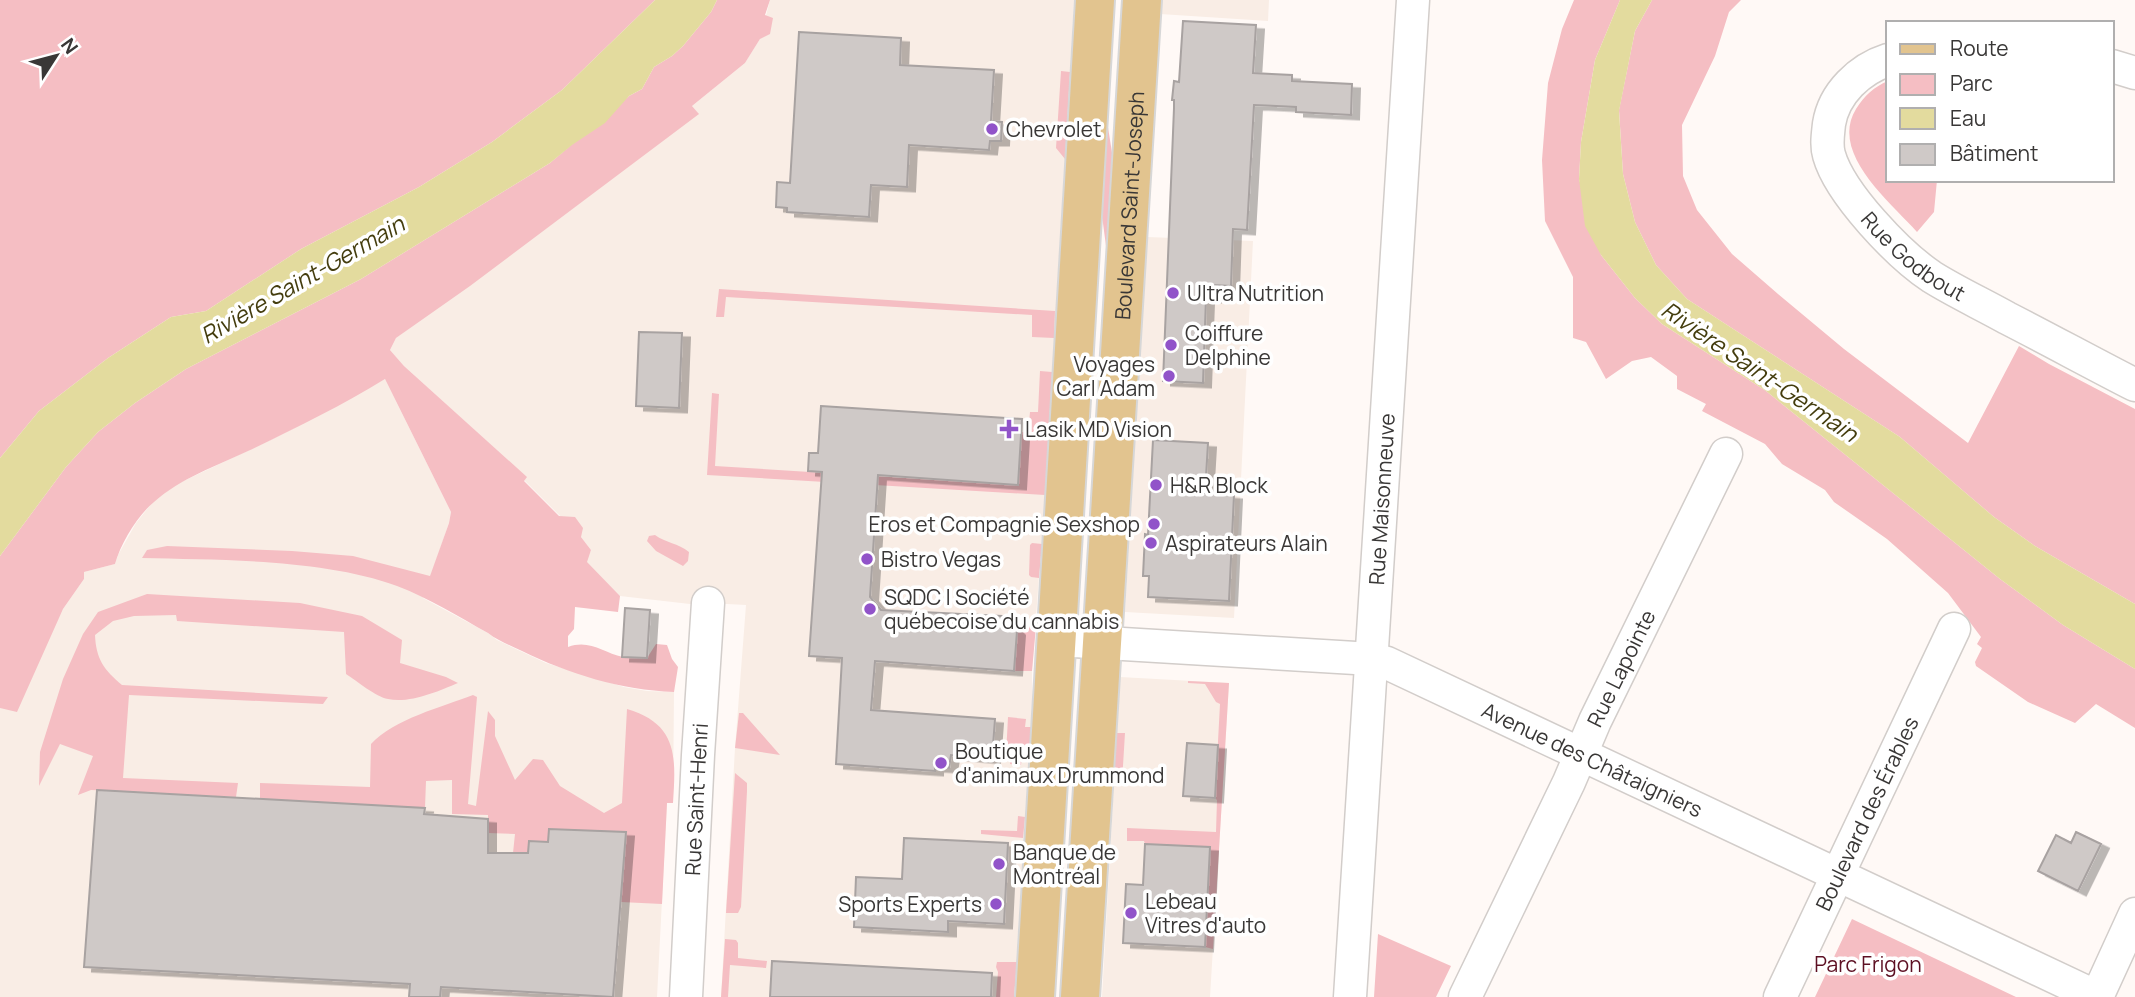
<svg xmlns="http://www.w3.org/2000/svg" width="2135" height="997" font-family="Manrope,sans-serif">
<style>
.built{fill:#f9ede5}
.green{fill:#f5bec3}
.water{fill:#e3db9e}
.building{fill:#cfc9c7;stroke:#a8a2a1;stroke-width:2;filter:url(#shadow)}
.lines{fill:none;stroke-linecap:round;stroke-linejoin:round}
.minor-casing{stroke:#d2cdca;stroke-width:35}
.major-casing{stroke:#d7d7d7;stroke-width:42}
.minor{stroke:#fff;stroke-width:32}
.major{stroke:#e2c48f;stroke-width:38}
.poi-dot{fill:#9153c9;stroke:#fff;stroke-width:2.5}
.labels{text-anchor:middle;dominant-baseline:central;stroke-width:7;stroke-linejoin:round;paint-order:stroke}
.poi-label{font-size:21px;fill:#393736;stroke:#fff;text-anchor:start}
.street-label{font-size:21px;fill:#393736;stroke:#fff}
.park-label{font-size:21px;fill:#5d1023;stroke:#fff}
.water-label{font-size:23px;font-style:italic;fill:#443d0e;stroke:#fff}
</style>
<defs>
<filter id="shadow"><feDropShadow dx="8" dy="4.5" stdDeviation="0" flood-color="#0004"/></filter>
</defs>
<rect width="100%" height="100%" fill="#fff9f6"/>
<!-- built -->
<path class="built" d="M 770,0 L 1074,0 L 1045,495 L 1032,671 L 1032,702 L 1014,997 L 721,997 L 735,748 L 746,605 L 708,603 L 690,604 L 620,596 L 586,562 L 591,550 L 581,537 L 524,480 L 526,477 L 404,366 L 390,350 L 396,338 L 698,113 L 692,106 L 745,63 L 760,39 Z
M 1161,0 L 1269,0 L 1268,21 L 1160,14 Z
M 1147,237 L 1253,241 L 1234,618 L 1125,612 Z
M 385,379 L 451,512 L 449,523 L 423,598 L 488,633 L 497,640 L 546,663 L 624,687 L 647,691 L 674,692 L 673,803 L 667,803 L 657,997 L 0,997 L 0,708 L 40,655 L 63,609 L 84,579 L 84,572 L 115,564 L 118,555 L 136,523 L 152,503 L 175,485 L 283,434 Z
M 1120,677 L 1229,683 L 1210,997 L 1102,997 Z"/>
<!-- green -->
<path class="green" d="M 0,0 L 655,0 L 562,90 L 492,142 L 419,187 L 301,249 L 206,311 L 171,317 L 108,358 L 39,411 L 0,458 Z
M 717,0 L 770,0 L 765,15 L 773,18 L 770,34 L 760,39 L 745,63 L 692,106 L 699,114 L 470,286 L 396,338 L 390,350 L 404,366 L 527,477 L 524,481 L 559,516 L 575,517 L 583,528 L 581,537 L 591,550 L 587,562 L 620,596 L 618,612 L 575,607 L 574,629 L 568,636 L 568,647 C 590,639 603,653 623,657 C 631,658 639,658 647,658 L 656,644 L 667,645 L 672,659 L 678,667 L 674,692 C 621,690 569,674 522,651 C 510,645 498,641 488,633 C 459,617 429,598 397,586 C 324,559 221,560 142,558 L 147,550 L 167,546 L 292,551 L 353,556 L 430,576 L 449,523 L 451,512 L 385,379 C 341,406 294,429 248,451 C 216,466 181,478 154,502 C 137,516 121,543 115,564 L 84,572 L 84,579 L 63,609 L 17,712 L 0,708 L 0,556 L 66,467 L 98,432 L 135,403 L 186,369 L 361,279 L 550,163 L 629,96 L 642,89 L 654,67 L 672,56 L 683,46 L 711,12 Z
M 1574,0 L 1620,0 L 1595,60 L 1581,142 L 1579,179 L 1601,255 L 1635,298 L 1662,324 L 1766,391 L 2000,579 L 2063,625 L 2135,669 L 2135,728 L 2096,704 L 2075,723 L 2028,702 L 1976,666 L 1975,662 L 1982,648 L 1977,644 L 1981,637 L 1948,593 L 1887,539 L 1834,502 L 1825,490 L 1782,464 L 1765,444 L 1702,411 L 1706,404 L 1677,389 L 1677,376 L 1651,357 L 1632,361 L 1606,379 L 1586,342 L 1573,338 L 1573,277 L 1545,221 L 1542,160 L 1548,83 L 1562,29 Z
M 1652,0 L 1741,0 L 1729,12 L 1715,56 L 1682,125 L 1683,176 L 1697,210 L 1732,254 L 1778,294 L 1844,349 L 1968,443 L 2019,346 L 2049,364 L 2135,409 L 2135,604 L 2035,546 L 1994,517 L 1900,437 L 1687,299 L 1656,265 L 1635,222 L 1623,174 L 1619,110 L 1635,31 Z
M 1061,71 L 1070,72 L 1065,159 L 1056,148 Z
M 1888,81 L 1888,180 L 1937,180 L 1934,212 L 1917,232 C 1890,202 1829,153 1856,109 C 1865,95 1874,87 1888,81 Z
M 1107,121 L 1116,178 L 1113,247 L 1106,246 L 1099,193 Z
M 719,289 L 1055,311 L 1054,338 L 1032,337 L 1032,315 L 726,297 L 724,317 L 716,317 Z
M 1040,371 L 1052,372 L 1045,495 L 707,475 L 712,393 L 719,394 L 715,466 L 1017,485 L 1021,432 L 1028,432 L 1030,412 L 1038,412 Z
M 655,535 C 666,543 678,543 689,552 L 688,561 L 683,566 L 656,551 L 647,541 L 649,536 Z
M 1032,543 L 1042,544 L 1039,578 L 1031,577 L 1029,575 L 1030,545 Z
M 147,594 L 300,603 L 362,616 L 402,640 L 400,663 L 446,677 L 458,683 C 439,691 409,704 388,699 C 376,697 357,681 346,674 L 344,632 L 177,621 L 176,615 L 134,616 L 113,621 L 95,635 C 96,659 104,670 122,685 L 328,697 L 323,704 L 129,695 L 123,778 L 238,783 L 236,797 L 91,790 L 78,795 L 93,756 L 60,744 L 39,786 L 40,752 L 63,679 L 83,634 L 98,612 Z
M 1031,626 L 1036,626 L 1032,671 L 1014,671 L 1017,631 Z
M 1188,681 L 1229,683 L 1213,949 L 1205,947 L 1210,848 L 1145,844 L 1144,841 L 1127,841 L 1127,828 L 1216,832 L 1217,800 L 1215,798 L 1220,704 L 1216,702 L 1205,684 L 1188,683 Z
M 473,695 L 477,697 L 468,804 L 476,806 L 488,711 L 495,720 L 495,736 L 515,780 L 533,759 L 543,760 L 560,786 L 604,813 L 622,803 L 627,709 C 678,724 676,757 673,803 L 667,803 L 662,904 L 621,902 L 625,832 L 549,829 L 548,842 L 529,841 L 528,854 L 513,853 L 515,834 L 488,833 L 488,815 L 452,814 L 452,780 L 426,781 L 425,808 L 260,799 L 260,783 L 370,787 L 371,744 C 394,719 442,707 473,695 Z
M 739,713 L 743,713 L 780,755 L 735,748 Z
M 1008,717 L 1026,719 L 1025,727 L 1031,727 L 1029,756 L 1022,756 L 1021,765 L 1010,764 L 1011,756 L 1006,755 Z
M 1116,733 L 1125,733 L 1122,782 L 1114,782 Z
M 735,773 L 747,783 L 747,791 L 741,907 L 738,913 L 726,913 Z
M 1018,816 L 1025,817 L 1023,838 L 981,834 L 981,830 L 1017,831 Z
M 1852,919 L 2016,997 L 1815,997 Z
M 1378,934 L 1451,966 L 1436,997 L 1374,997 Z
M 725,939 L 736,940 L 738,943 L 738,958 L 767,961 L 766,968 L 730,965 L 728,997 L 721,997 Z
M 997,962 L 1017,962 L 1014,997 L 996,997 L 998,972 L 996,967 Z"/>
<!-- water -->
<path class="water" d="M 655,0 L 717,0 L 711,12 L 683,46 L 672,56 L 654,67 L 642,89 L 629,96 L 605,123 L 572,145 L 550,163 L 361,279 L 186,369 L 135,403 L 98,432 L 66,467 L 0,556 L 0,458 L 39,411 L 108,358 L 171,317 L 206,311 L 301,249 L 419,187 L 492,142 L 562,90 Z
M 1620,0 L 1652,0 L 1635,31 L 1619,111 L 1623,174 L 1635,222 L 1656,265 L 1687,299 L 1900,437 L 1994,517 L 2035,546 L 2135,604 L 2135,669 L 2063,625 L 2000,579 L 1766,391 L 1662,324 L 1635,298 L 1601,255 L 1585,226 L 1579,179 L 1581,142 L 1595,60 Z"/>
<!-- building -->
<path class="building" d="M 1183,21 L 1256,25 L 1253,73 L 1292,75 L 1292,81 L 1352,84 L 1351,115 L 1296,112 L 1296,107 L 1254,105 L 1247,230 L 1233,229 L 1231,286 L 1213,285 L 1213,298 L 1206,298 L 1203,383 L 1163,381 L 1174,108 L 1174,100 L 1172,100 L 1174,81 L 1179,82 Z
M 799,32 L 901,38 L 900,65 L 994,70 L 991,121 L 1002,122 L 1001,141 L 990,141 L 989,150 L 909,145 L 907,187 L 871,185 L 869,217 L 787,212 L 787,208 L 776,207 L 777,182 L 790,183 Z
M 639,332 L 682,333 L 679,408 L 636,406 Z
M 821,406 L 1022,419 L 1018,485 L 878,475 L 870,597 L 881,610 L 1002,616 L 1017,631 L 1014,671 L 875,661 L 871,710 L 995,719 L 992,759 L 951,755 L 949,768 L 935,767 L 935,771 L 836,764 L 842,658 L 809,656 L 822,472 L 808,471 L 809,453 L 818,453 Z
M 1153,440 L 1208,443 L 1205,493 L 1234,495 L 1229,601 L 1148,597 L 1149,576 L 1143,576 L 1145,534 L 1148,535 Z
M 625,608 L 650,610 L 647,658 L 622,657 Z
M 1187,743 L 1218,745 L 1215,798 L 1183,796 Z
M 97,790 L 425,808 L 424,814 L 488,819 L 488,853 L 528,853 L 529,841 L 548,842 L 549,829 L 626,832 L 613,997 L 441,987 L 440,997 L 409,997 L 410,984 L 84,967 Z
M 2076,832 L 2101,844 L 2078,891 L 2038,871 L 2056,835 L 2071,843 Z
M 904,838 L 1008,843 L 1004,924 L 948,921 L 948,932 L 854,927 L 856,877 L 902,879 Z
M 1145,844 L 1210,847 L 1205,947 L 1123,943 L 1126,884 L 1143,885 Z
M 772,961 L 992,973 L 991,997 L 770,997 Z"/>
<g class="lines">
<!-- minor casing -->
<g class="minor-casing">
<g id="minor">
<path id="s1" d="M 1888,60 C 1860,69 1834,93 1829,124 C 1828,134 1826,145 1829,155 C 1840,194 1899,255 1932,277 C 1956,292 1982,304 2007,318 C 2050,340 2092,363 2135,385"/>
<path d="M 2112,66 L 2135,73"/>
<path id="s2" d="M 1057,640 L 1372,659 L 1387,663 L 2097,997"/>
<path id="s3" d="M 686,997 L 698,755 L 708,603"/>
<path id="s4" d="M 1350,997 L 1413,0"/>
<path id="s5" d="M 1465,997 L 1569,782 L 1595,721 L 1726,454"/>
<path id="s6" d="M 1780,997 L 1954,629"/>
<path d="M 2097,997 L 2135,914"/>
</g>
</g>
<!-- major casing -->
<g class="major-casing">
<g id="major">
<path d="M 1035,997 L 1095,0"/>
<path id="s7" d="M 1080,997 L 1142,0"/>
</g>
</g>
<!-- minor -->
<use href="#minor" class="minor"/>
<!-- major -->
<use href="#major" class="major"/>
</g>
<!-- markers -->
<g class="poi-dot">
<circle cx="992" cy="129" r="7"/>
<circle cx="1173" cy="293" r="7"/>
<circle cx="1171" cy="345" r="7"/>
<circle cx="1169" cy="376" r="7"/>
<path d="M1005.5 418.5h7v7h7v7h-7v7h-7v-7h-7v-7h7z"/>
<circle cx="1156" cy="485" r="7"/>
<circle cx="1154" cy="524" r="7"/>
<circle cx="1151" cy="543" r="7"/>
<circle cx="867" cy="559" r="7"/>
<circle cx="870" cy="609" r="7"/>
<circle cx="941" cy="763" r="7"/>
<circle cx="999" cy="864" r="7"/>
<circle cx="996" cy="904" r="7"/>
<circle cx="1131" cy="913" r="7"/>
</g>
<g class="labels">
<!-- poi labels -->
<g class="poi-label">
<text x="1006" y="129">Chevrolet</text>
<text x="1187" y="293">Ultra Nutrition</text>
<text x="1185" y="333">Coiffure<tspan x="1185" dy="24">Delphine</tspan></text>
<text x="1155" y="364" text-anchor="end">Voyages<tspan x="1155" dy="24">Carl Adam</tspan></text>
<text x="1025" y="429">Lasik MD Vision</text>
<text x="1170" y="485">H&amp;R Block</text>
<text x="1140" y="524" text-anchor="end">Eros et Compagnie Sexshop</text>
<text x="1165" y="543">Aspirateurs Alain</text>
<text x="881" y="559">Bistro Vegas</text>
<text x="884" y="597">SQDC | Société<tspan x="884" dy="24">québecoise du cannabis</tspan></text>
<text x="955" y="751">Boutique<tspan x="955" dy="24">d'animaux Drummond</tspan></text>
<text x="1013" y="852">Banque de<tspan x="1013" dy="24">Montréal</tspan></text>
<text x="1145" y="901">Lebeau<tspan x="1145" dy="24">Vitres d'auto</tspan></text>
<text x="982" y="904" text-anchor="end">Sports Experts</text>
</g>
<!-- street labels -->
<g class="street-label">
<text stroke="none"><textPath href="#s7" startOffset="793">Boulevard Saint-Joseph</textPath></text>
<text stroke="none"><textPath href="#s1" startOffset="257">Rue Godbout</textPath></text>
<text stroke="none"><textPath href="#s4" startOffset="499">Rue Maisonneuve</textPath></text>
<text stroke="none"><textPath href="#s5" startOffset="364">Rue Lapointe</textPath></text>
<text stroke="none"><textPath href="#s2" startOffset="558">Avenue des Châtaigniers</textPath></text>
<text stroke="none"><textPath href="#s3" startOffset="198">Rue Saint-Henri</textPath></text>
<text stroke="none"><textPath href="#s6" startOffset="203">Boulevard des Érables</textPath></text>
</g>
<!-- park labels -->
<g class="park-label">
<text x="1868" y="964">Parc Frigon</text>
</g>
<!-- water labels -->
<g class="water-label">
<text transform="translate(302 279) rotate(-30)">Rivière Saint-Germain</text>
<text transform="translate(1760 371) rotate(34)">Rivière Saint-Germain</text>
</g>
</g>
<!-- legend -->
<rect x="1886" y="21" width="228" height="161" fill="#ffffff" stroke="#b0afaf" stroke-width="2"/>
<rect x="1900" y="44" width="35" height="10" fill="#e2c48f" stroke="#b0afaf" stroke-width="2"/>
<text x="1950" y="56" font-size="21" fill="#393736">Route</text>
<rect x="1900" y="74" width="35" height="21" fill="#f5bec3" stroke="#b0afaf" stroke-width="2"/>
<text x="1950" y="91" font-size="21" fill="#393736">Parc</text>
<rect x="1900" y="108" width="35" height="21" fill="#e3db9e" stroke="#b0afaf" stroke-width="2"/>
<text x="1950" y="126" font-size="21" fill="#393736">Eau</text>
<rect x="1900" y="144" width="35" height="21" fill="#cfc9c7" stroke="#b0afaf" stroke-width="2"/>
<text x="1950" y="161" font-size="21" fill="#393736">Bâtiment</text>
<!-- north arrow -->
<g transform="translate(56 56) rotate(54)" stroke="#ffffff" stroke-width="5" paint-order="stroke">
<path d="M0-5L12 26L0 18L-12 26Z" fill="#393736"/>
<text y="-10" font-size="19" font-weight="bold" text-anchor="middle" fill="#393736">N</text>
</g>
</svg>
